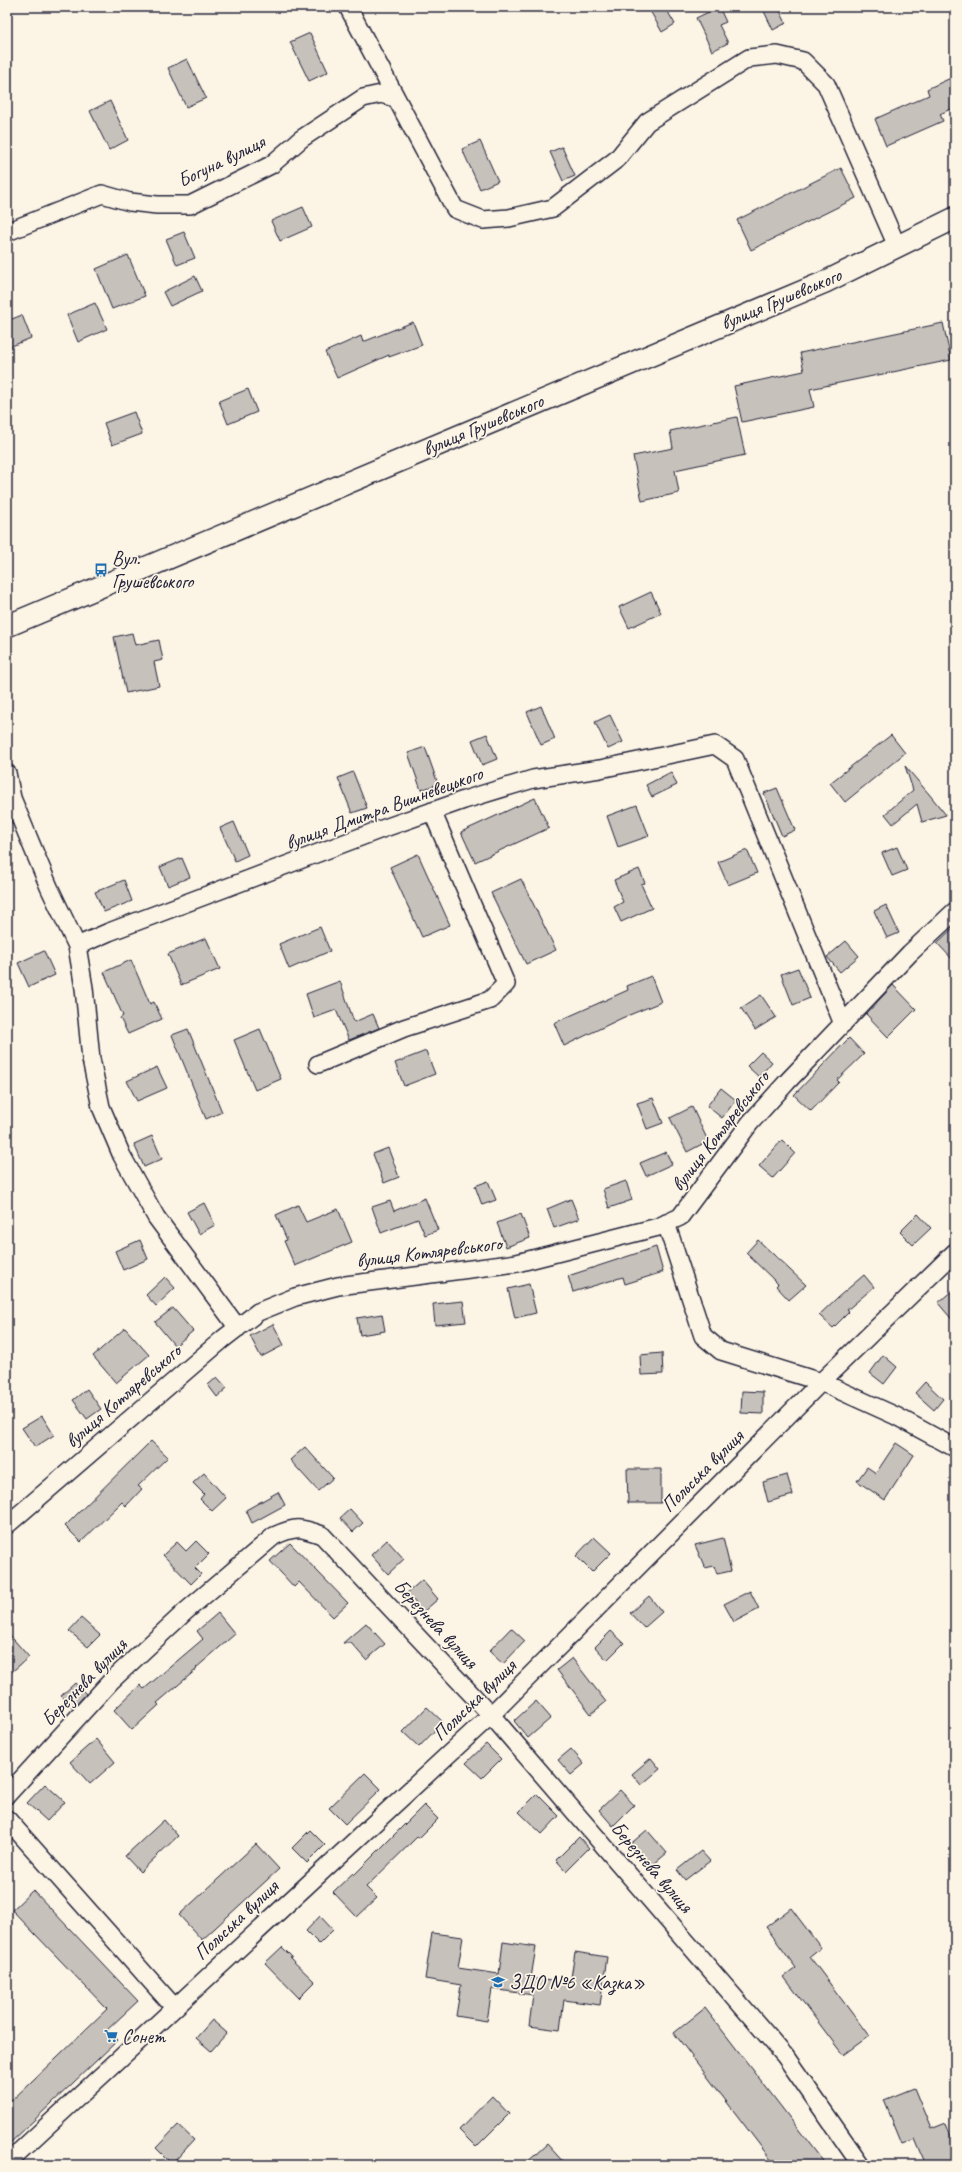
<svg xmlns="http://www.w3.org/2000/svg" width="962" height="2172" font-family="Caveat,sans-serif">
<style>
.building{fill:#c6c1bb;stroke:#22223b}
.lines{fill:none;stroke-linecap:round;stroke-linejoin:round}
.minor-casing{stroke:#22223b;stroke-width:20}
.major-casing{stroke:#22223b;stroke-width:24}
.minor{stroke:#fcf5e5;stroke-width:17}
.major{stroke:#fcf5e5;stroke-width:21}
.labels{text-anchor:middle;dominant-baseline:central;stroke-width:3.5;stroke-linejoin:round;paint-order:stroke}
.street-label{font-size:20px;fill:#22223b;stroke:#fcf5e5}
.poi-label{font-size:20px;fill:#22223b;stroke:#fcf5e5;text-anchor:start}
</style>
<rect width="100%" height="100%" fill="#fcf5e5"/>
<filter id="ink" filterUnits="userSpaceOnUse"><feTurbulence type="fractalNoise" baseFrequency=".025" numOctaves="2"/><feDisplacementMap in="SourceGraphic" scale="8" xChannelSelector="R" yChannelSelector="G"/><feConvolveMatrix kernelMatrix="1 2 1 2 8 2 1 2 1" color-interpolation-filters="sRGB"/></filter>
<g filter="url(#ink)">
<!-- building -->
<path class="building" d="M 648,7 L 665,7 L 675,24 L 662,32 Z
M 719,7 L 726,22 L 719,25 L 728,43 L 712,51 L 696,18 Z
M 762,7 L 778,7 L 786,23 L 773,30 Z
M 310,33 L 328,72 L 309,81 L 290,42 Z
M 187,59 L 206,98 L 186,107 L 168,68 Z
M 955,76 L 955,107 L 940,114 L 943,121 L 886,146 L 875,119 L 929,95 L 927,89 Z
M 110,101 L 128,140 L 109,150 L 90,111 Z
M 480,141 L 498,181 L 480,189 L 462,149 Z
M 562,147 L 575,176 L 563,181 L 550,152 Z
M 841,168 L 856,198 L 751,250 L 737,220 Z
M 303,207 L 312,227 L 280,241 L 271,221 Z
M 184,232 L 195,258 L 177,265 L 166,239 Z
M 128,255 L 145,296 L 112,309 L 96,269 Z
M 195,276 L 202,291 L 170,306 L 163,292 Z
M 95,303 L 107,329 L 78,342 L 67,315 Z
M 22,315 L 31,338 L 7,348 L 7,321 Z
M 413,322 L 422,345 L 389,357 L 389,355 L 337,378 L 325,352 L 361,336 L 363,342 Z
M 943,323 L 951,360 L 810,389 L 814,407 L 742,422 L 734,386 L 804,371 L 800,353 Z
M 248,389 L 257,412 L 228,424 L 219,401 Z
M 134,412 L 142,434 L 112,445 L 104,423 Z
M 737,417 L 745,455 L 675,470 L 679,493 L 642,501 L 633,456 L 673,448 L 670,431 Z
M 651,592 L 661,613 L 629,628 L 619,607 Z
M 132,633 L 135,645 L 159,640 L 163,660 L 154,662 L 159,686 L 126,693 L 114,637 Z
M 541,706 L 555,739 L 541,745 L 527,712 Z
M 610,715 L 623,742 L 608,749 L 595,722 Z
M 487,734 L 497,759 L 482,765 L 472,740 Z
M 891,735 L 905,753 L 845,802 L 830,783 Z
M 425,747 L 438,784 L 421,790 L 408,753 Z
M 905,766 L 929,794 L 946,815 L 922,822 L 917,804 L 893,824 L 885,814 L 913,790 Z
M 353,772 L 367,808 L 352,813 L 338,778 Z
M 671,772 L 677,785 L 652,797 L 646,785 Z
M 777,788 L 795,830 L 782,836 L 764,793 Z
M 535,798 L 549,828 L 475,862 L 461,832 Z
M 637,805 L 649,836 L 618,847 L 607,816 Z
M 234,822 L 248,855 L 235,861 L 220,828 Z
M 897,847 L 907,870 L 892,876 L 882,853 Z
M 747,850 L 757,873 L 728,885 L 718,862 Z
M 418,854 L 450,925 L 422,937 L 390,867 Z
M 182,858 L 190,877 L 168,886 L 160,867 Z
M 639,869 L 645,883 L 641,884 L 652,908 L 621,922 L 614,907 L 623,902 L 614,880 Z
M 521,879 L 556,950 L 526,964 L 491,893 Z
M 124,880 L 132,901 L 104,912 L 95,892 Z
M 886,905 L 899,933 L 887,938 L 874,911 Z
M 955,926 L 955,962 L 937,943 Z
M 320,927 L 330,951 L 289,969 L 279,944 Z
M 206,938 L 220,969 L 181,985 L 168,954 Z
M 846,941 L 859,956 L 840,972 L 827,957 Z
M 44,951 L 55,975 L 29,987 L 18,963 Z
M 131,960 L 150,1004 L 154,1002 L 162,1019 L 128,1034 L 120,1018 L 123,1016 L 104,972 Z
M 798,968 L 810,998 L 793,1005 L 781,974 Z
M 651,976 L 661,1002 L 622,1018 L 564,1046 L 554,1023 L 628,990 L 627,986 Z
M 340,981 L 354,1022 L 373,1014 L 379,1028 L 349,1040 L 336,1010 L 314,1018 L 306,994 Z
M 893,985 L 916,1009 L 888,1037 L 866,1014 Z
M 761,995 L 776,1017 L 755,1030 L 741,1008 Z
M 188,1029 L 222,1112 L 206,1119 L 172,1035 Z
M 260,1029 L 281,1079 L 255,1090 L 234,1040 Z
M 849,1038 L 864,1054 L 837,1080 L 839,1082 L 811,1111 L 794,1095 Z
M 426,1051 L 435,1074 L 404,1086 L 395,1063 Z
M 761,1052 L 772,1062 L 759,1077 L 747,1066 Z
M 157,1067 L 167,1088 L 137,1101 L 127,1081 Z
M 721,1088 L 736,1100 L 722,1118 L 707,1106 Z
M 653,1098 L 663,1123 L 647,1129 L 637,1103 Z
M 692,1107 L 708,1141 L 687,1152 L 670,1118 Z
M 152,1136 L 162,1159 L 144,1167 L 134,1144 Z
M 782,1140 L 795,1153 L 773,1178 L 759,1166 Z
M 388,1148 L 399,1177 L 384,1183 L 373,1154 Z
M 666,1152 L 672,1164 L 646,1176 L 640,1163 Z
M 488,1181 L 496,1200 L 482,1205 L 475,1186 Z
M 626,1181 L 632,1200 L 609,1208 L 603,1189 Z
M 425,1198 L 438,1230 L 425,1235 L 418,1219 L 381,1233 L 372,1207 L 390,1201 L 394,1211 Z
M 571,1199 L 579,1219 L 554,1228 L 547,1209 Z
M 204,1203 L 215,1225 L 199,1234 L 187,1212 Z
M 298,1205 L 306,1222 L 338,1209 L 352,1242 L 295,1266 L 284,1241 L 287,1240 L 276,1215 Z
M 521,1214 L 530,1238 L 506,1247 L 497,1223 Z
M 918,1214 L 931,1228 L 913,1245 L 900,1232 Z
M 140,1240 L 148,1259 L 123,1270 L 115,1251 Z
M 758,1240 L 806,1285 L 789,1300 L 776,1286 L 778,1284 L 746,1253 Z
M 656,1247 L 663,1272 L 625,1284 L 623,1277 L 573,1292 L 568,1276 Z
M 864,1275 L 874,1287 L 847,1310 L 849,1312 L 833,1328 L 819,1315 L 837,1298 Z
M 165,1277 L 175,1288 L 156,1306 L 146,1295 Z
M 529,1284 L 536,1313 L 515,1318 L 508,1289 Z
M 955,1288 L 955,1323 L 938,1303 Z
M 463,1301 L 466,1322 L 435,1325 L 433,1304 Z
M 173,1308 L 193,1331 L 175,1346 L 155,1322 Z
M 382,1314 L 385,1331 L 360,1335 L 357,1318 Z
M 273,1324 L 284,1345 L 261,1357 L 250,1336 Z
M 125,1328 L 149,1355 L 116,1383 L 93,1356 Z
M 662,1353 L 663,1374 L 641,1375 L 640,1355 Z
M 883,1355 L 897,1367 L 884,1384 L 870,1373 Z
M 217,1377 L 227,1388 L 217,1397 L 208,1385 Z
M 925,1382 L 943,1399 L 934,1410 L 915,1393 Z
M 87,1389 L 101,1409 L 87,1419 L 73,1400 Z
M 742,1391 L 763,1392 L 763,1414 L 741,1413 Z
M 42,1416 L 54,1435 L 35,1447 L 22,1428 Z
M 151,1441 L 168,1457 L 138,1486 L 142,1489 L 126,1506 L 122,1502 L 81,1542 L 65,1526 Z
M 896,1443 L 914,1455 L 885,1500 L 857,1481 L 867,1467 L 876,1473 Z
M 305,1447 L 333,1478 L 318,1491 L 290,1460 Z
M 627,1469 L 661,1469 L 661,1503 L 628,1503 Z
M 204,1473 L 226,1498 L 212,1511 L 200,1499 L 204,1494 L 193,1483 Z
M 787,1475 L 793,1495 L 768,1502 L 763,1482 Z
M 278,1492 L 285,1505 L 252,1523 L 246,1510 Z
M 350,1509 L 363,1523 L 353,1532 L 340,1518 Z
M 594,1537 L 611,1553 L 592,1572 L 576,1556 Z
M 723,1538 L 731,1571 L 717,1574 L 714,1566 L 705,1568 L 695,1545 Z
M 387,1540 L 404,1559 L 388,1574 L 371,1555 Z
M 196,1541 L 209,1554 L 195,1568 L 201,1574 L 191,1584 L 163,1555 L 177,1542 L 186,1551 Z
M 290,1543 L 348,1603 L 333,1617 L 299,1582 L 294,1587 L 270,1561 Z
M 422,1580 L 438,1599 L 423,1612 L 407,1593 Z
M 750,1591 L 759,1609 L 734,1622 L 724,1604 Z
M 649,1596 L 662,1612 L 644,1628 L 630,1613 Z
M 218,1613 L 235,1634 L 196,1668 L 197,1669 L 157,1703 L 159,1705 L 132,1730 L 114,1710 L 140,1685 L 144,1689 L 203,1639 L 197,1631 Z
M 81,1618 L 100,1635 L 88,1647 L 69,1631 Z
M 366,1623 L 385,1644 L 366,1660 L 351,1643 L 343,1643 Z
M 511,1628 L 525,1641 L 503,1664 L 489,1651 Z
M 611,1631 L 624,1643 L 607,1660 L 595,1647 Z
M 7,1632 L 29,1657 L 7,1676 Z
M 572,1658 L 606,1702 L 591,1714 L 557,1670 Z
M 75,1683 L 86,1694 L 73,1708 L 61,1696 Z
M 536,1701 L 551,1718 L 528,1738 L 514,1721 Z
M 427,1707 L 443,1722 L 419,1747 L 403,1732 Z
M 96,1739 L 115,1762 L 90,1784 L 70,1762 Z
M 486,1744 L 501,1759 L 482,1778 L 466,1763 Z
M 571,1749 L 584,1764 L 571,1775 L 558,1760 Z
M 651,1758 L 660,1769 L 641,1785 L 632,1774 Z
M 365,1773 L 381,1789 L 345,1824 L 329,1808 Z
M 45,1784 L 65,1802 L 47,1821 L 27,1803 Z
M 620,1790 L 634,1805 L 613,1826 L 599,1810 Z
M 537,1794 L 559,1816 L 542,1834 L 519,1812 Z
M 424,1805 L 438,1819 L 419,1838 L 417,1837 L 366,1887 L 377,1898 L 357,1917 L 333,1892 L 353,1873 L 354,1875 Z
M 164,1820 L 178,1836 L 140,1872 L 125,1856 Z
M 310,1830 L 325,1845 L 307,1863 L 292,1848 Z
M 647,1830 L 667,1853 L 648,1869 L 628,1846 Z
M 579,1837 L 589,1848 L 566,1871 L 556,1860 Z
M 256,1844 L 279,1869 L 202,1940 L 179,1915 Z
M 701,1851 L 710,1861 L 685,1880 L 677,1870 Z
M 33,1890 L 138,2001 L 107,2030 L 118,2040 L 7,2146 L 7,2105 L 107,2009 L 12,1910 Z
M 791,1908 L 821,1948 L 810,1957 L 869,2036 L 843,2055 L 784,1977 L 796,1968 L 766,1927 Z
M 320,1916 L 333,1930 L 319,1944 L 306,1931 Z
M 432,1933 L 463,1937 L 458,1968 L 499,1974 L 503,1942 L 536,1947 L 531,1978 L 570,1984 L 575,1952 L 607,1957 L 600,2005 L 564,2000 L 560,2030 L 529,2026 L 533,1995 L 492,1989 L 487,2021 L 456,2016 L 461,1985 L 425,1979 Z
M 282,1947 L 292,1957 L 290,1958 L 315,1982 L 299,1998 L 265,1963 Z
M 705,2008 L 826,2165 L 775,2165 L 674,2033 Z
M 212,2020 L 227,2033 L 211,2051 L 196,2038 Z
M 914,2088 L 931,2129 L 946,2123 L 955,2146 L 955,2165 L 926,2165 L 915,2139 L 902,2144 L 884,2100 Z
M 492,2096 L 509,2114 L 476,2147 L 459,2130 Z
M 178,2125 L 194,2140 L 172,2164 L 156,2148 Z
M 547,2144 L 566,2165 L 524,2165 Z"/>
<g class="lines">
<!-- minor casing -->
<g class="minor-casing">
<path id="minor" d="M 348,7 L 455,209 L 483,220 L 509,218 L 553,208 L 617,159 L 647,122 L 749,58 L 777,55 L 803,61 L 826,84 L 897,246
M 7,232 L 102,194 L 130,202 L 157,205 L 190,205 L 271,165 L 301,139 L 363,98 L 381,94 L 395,98
M 7,773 L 12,798 L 49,887 L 77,946 L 84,988 L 91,1059 L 101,1107 L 122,1156 L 156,1217 L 238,1328
M 77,946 L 109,932 L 379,830 L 464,800 L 533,779 L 600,769 L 715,745 L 735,759 L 843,1024
M 318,1064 L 404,1028 L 490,1000 L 506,984 L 432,811
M 666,1223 L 703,1336 L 721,1351 L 821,1382 L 896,1416 L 955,1448
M 7,1525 L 223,1339 L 258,1312 L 295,1297 L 338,1286 L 517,1263 L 658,1227 L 680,1217 L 750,1123 L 787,1082 L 910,953 L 955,911
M 7,1795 L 111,1681 L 186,1611 L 274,1536 C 296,1526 300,1527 322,1535 L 491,1715 L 785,2056 L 861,2165
M 7,1819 L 174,2007
M 7,2163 L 491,1715 L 821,1382 L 955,1252"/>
</g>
<!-- major casing -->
<g class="major-casing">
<path id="major" d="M 7,626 L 825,282 L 955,218"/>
</g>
<!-- minor -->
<use href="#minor" class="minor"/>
<!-- major -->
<use href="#major" class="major"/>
</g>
</g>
<!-- icons -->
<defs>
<g id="bus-bare" transform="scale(1.08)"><path d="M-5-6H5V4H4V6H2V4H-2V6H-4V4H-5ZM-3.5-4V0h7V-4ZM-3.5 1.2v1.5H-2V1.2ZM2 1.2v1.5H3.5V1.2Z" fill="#1f6fb2" stroke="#fcf5e5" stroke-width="2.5" paint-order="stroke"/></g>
<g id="school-bare" transform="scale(1.08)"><path d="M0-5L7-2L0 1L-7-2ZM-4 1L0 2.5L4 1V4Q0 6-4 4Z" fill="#1f6fb2" stroke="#fcf5e5" stroke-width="2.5" paint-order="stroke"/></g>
<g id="supermarket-bare" transform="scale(1.08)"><path d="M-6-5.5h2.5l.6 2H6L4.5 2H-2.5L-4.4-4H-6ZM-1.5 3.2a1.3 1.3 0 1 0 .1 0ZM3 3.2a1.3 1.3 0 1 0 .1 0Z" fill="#1f6fb2" stroke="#fcf5e5" stroke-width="2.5" paint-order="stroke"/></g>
</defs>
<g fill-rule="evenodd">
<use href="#bus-bare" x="101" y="570"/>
<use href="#school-bare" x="498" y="1982"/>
<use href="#supermarket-bare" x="111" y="2036"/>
</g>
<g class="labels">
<!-- street labels -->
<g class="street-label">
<text transform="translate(221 161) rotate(-26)">Богуна вулиця</text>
<text transform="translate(781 299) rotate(-23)">вулиця Грушевського</text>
<text transform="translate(483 425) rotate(-23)">вулиця Грушевського</text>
<text transform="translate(384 808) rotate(-20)">вулиця Дмитра Вишневецького</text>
<text transform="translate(720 1131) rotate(-52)">вулиця Котляревського</text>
<text transform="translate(429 1252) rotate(-7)">вулиця Котляревського</text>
<text transform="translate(123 1396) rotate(-41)">вулиця Котляревського</text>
<text transform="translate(702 1471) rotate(-45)">Польська вулиця</text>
<text transform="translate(436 1624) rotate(47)">Березнева вулиця</text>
<text transform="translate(84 1682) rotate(-46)">Березнева вулиця</text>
<text transform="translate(474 1700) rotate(-44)">Польська вулиця</text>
<text transform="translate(652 1867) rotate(49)">Березнева вулиця</text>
<text transform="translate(236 1920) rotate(-43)">Польська вулиця</text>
</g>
<!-- poi labels -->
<g class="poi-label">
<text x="112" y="558">Вул.<tspan x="112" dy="23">Грушевського</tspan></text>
<text x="509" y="1982">ЗДО №6 «Казка»</text>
<text x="122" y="2036">Сонет</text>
</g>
</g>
<!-- margin -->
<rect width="962" height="2172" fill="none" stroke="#fcf5e5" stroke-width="24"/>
<rect x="12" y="12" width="938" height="2148" fill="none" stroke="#22223b" stroke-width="1.5" filter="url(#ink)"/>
</svg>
